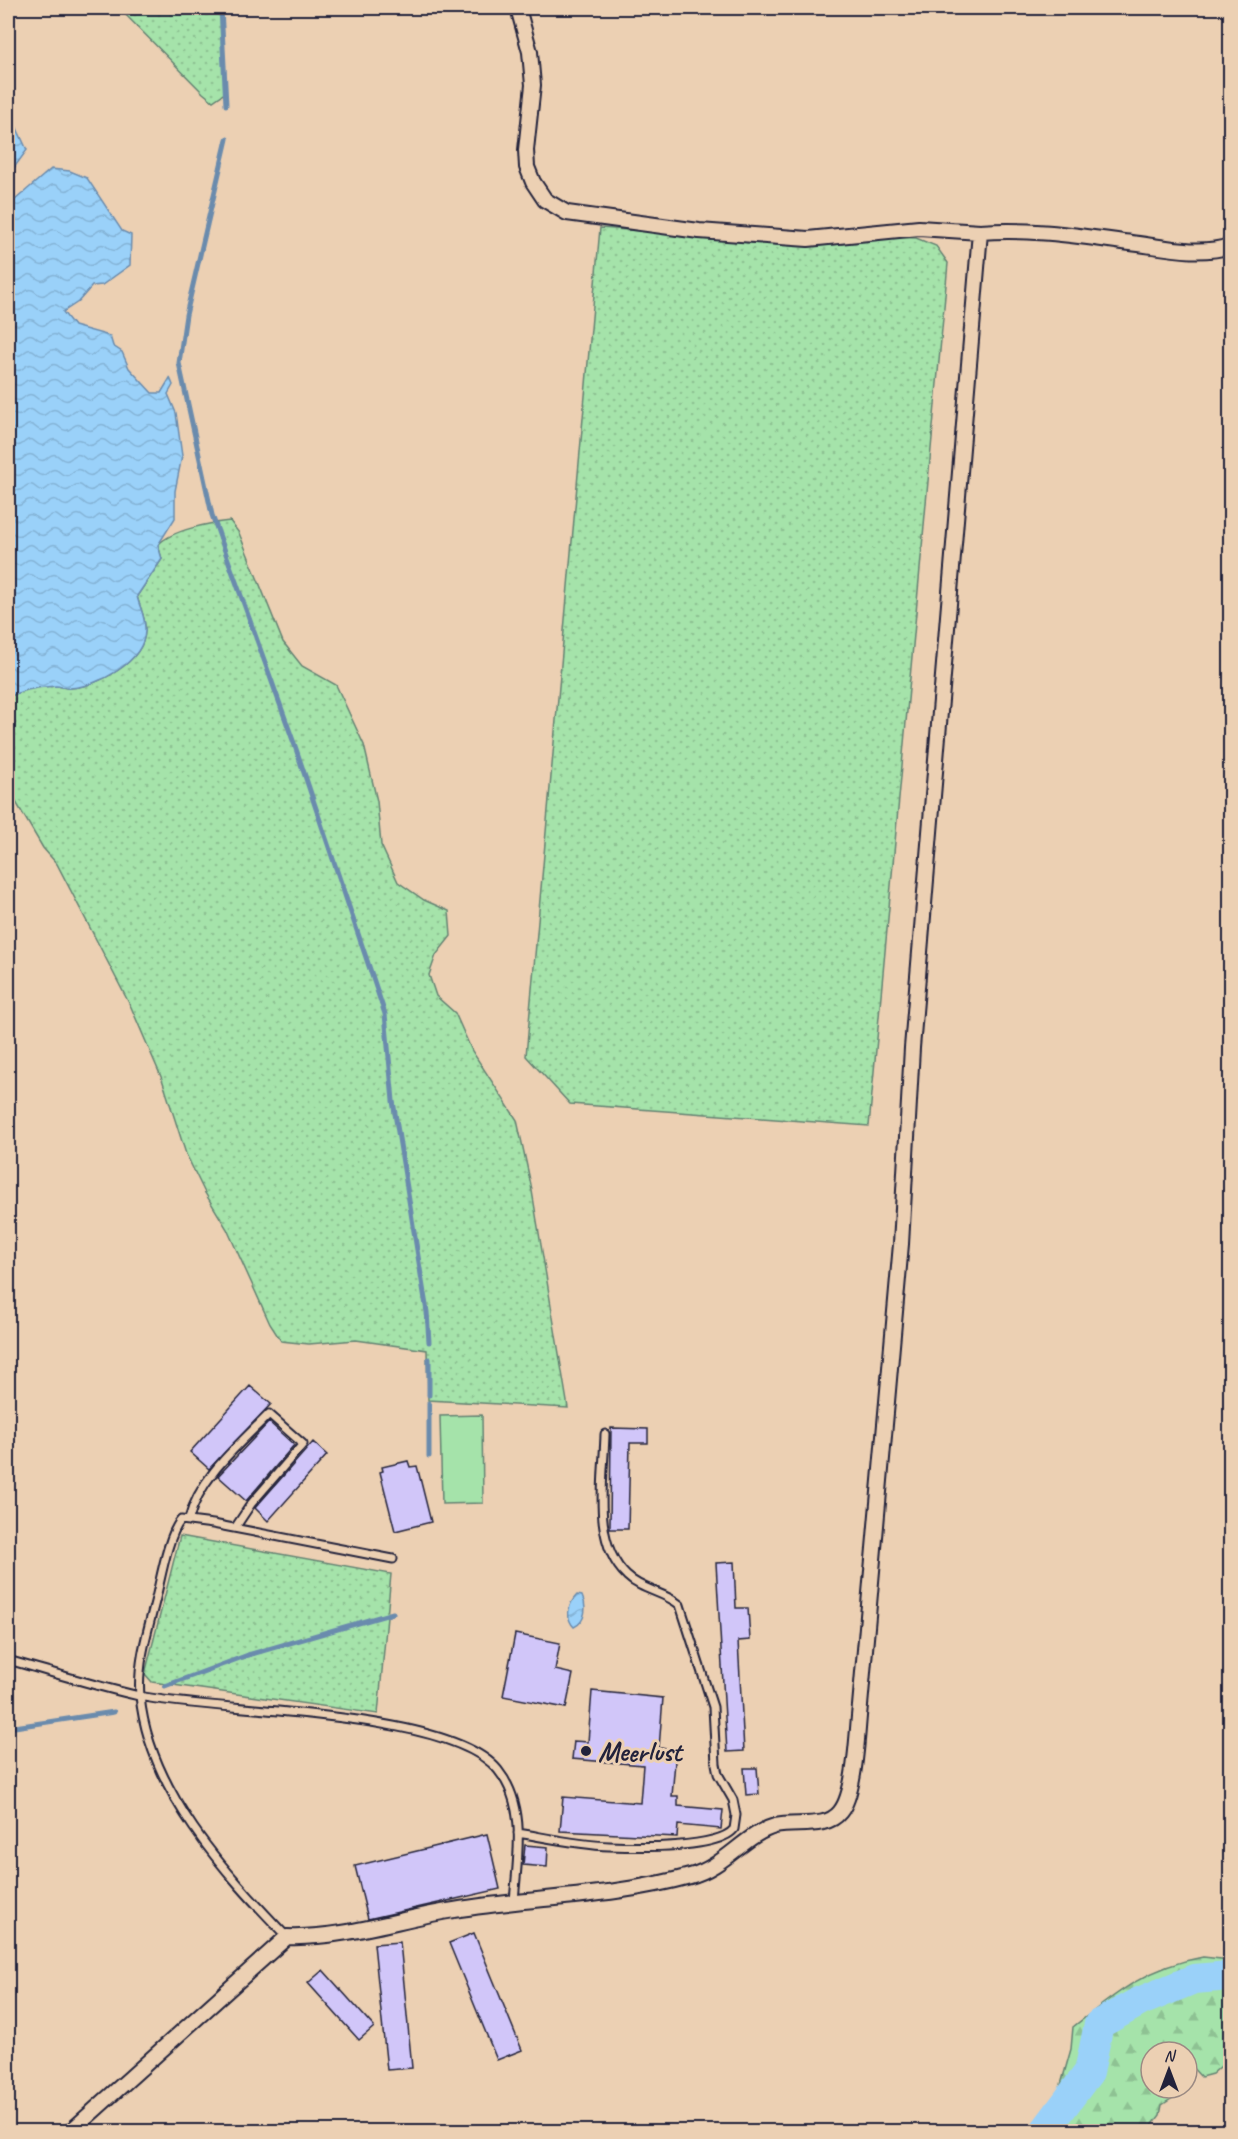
<svg xmlns="http://www.w3.org/2000/svg" width="1238" height="2139" font-family="Caveat,sans-serif">
<style>
.green{fill:url(#green-dots);stroke:#648272;stroke-width:1.5}
.forest{fill:url(#forest-firs);stroke:#648272;stroke-width:1.5}
.pitch{fill:#a5e3aa;stroke:#648272;stroke-width:1.5}
.water{fill:url(#water-waves);stroke:#6a8bad;stroke-width:1.5}
.lines{fill:none;stroke-linecap:round;stroke-linejoin:round}
.stream{stroke:#6a8bad;stroke-width:5}
.river{stroke:#9ad1f9;stroke-width:30}
.building{fill:#d1c6f9;stroke:#22223b;stroke-width:1.5}
.lane-casing{stroke:#22223b;stroke-width:11}
.street-casing{stroke:#22223b;stroke-width:18}
.lane{stroke:#ecd0b3;stroke-width:7}
.street{stroke:#ecd0b3;stroke-width:14}
.poi-dot{fill:#22223b;stroke:#ecd0b3;stroke-width:2}
.labels{text-anchor:middle;dominant-baseline:central;stroke-width:6;stroke-linejoin:round;paint-order:stroke}
.poi-label{font-size:28px;font-weight:bold;fill:#22223b;stroke:#ecd0b3;text-anchor:start}
</style>
<defs>
<pattern id="green-dots" width="8" height="8" patternUnits="userSpaceOnUse" patternTransform="scale(1.5)"><rect width="8" height="8" fill="#a5e3aa"/><path d="M2 2h.1M6 6h.1" fill="none" stroke="#8ec293" stroke-width="1.8" stroke-linecap="round"/></pattern>
<pattern id="forest-firs" width="22" height="20" patternUnits="userSpaceOnUse" patternTransform="scale(1.5)"><rect width="22" height="20" fill="#a5e3aa"/><path d="M5 1l3.5 6h-7zM16 11l3.5 6h-7z" fill="#8ec293"/></pattern>
<pattern id="water-waves" width="16" height="10" patternUnits="userSpaceOnUse" patternTransform="scale(1.5)"><rect width="16" height="10" fill="#9ad1f9"/><path d="M0 5q4-4 8 0t8 0" fill="none" stroke="#84b3d6"/></pattern>
</defs>
<rect width="100%" height="100%" fill="#ecd0b3"/>
<filter id="ink" filterUnits="userSpaceOnUse"><feTurbulence type="fractalNoise" baseFrequency=".0167" numOctaves="2"/><feDisplacementMap in="SourceGraphic" scale="12" xChannelSelector="R" yChannelSelector="G"/><feConvolveMatrix kernelMatrix="1 2 1 2 8 2 1 2 1" color-interpolation-filters="sRGB"/></filter>
<g filter="url(#ink)">
<!-- green -->
<path class="green" d="M 119,8 L 221,8 L 226,92 L 213,101 L 203,93 Z
M 600,228 L 832,245 L 896,237 L 916,238 L 936,246 L 948,263 L 869,1126 L 570,1104 L 526,1056 Z
M 230,521 L 239,533 L 283,642 L 302,666 L 336,685 L 364,745 L 377,801 L 381,845 L 398,882 L 424,900 L 449,911 L 451,936 L 436,955 L 429,975 L 436,996 L 455,1013 L 472,1051 L 517,1120 L 531,1185 L 568,1408 L 428,1400 L 427,1350 L 356,1340 L 309,1344 L 281,1341 L 270,1324 L 227,1229 L 205,1193 L 186,1154 L 162,1079 L 131,1007 L 57,864 L 43,848 L 13,797 L 8,793 L 8,698 C 21,689 40,686 56,686 C 61,686 65,689 70,688 C 97,687 144,662 145,631 C 146,617 140,609 137,596 L 162,559 L 158,545 C 171,530 210,523 230,521 Z
M 180,1536 L 391,1574 L 378,1714 L 152,1682 L 145,1674 Z"/>
<!-- forest -->
<path class="forest" d="M 1203,1957 L 1230,1960 L 1229,2059 L 1212,2074 L 1201,2077 L 1187,2062 L 1187,2052 L 1151,2052 L 1151,2088 L 1181,2088 L 1180,2093 L 1162,2105 L 1160,2115 L 1148,2131 L 1028,2131 L 1037,2128 L 1053,2113 L 1071,2049 L 1073,2027 C 1116,1993 1147,1967 1203,1957 Z"/>
<!-- pitch -->
<path class="pitch" d="M 482,1415 L 483,1503 L 442,1504 L 440,1416 Z"/>
<!-- water -->
<path class="water" d="M 8,114 L 14,122 L 27,150 L 8,176 Z
M 51,169 L 70,171 L 87,178 L 122,231 L 131,235 L 130,265 L 102,285 L 92,286 L 78,302 L 63,312 L 74,326 L 110,336 L 113,346 L 122,352 L 129,368 L 152,393 L 161,393 L 170,378 L 173,385 L 168,394 L 176,413 L 182,456 L 175,491 L 175,518 L 158,545 L 162,559 L 137,596 C 140,609 146,617 145,631 C 144,662 97,687 70,688 C 65,689 61,686 56,686 C 40,687 21,689 8,698 L 8,206 Z
M 577,1595 L 582,1596 C 587,1606 586,1622 574,1627 C 565,1618 568,1604 577,1595 Z"/>
<g class="lines">
<!-- stream -->
<path class="stream" d="M 221,8 L 226,105
M 227,139 L 186,315 L 179,363 L 212,515 L 295,746 L 385,1014 L 393,1101 L 427,1312 L 429,1342
M 429,1359 L 429,1395
M 429,1403 L 429,1456
M 165,1686 L 248,1655 L 393,1613
M 8,1728 L 114,1712"/>
<!-- river -->
<path class="river" d="M 1044,2132 L 1089,2072 L 1099,2024 L 1139,2002 L 1194,1979 L 1230,1976"/>
</g>
<!-- building -->
<path class="building" d="M 250,1386 L 271,1404 L 209,1469 L 190,1452 Z
M 269,1422 L 294,1445 L 246,1501 L 218,1476 Z
M 611,1428 L 648,1429 L 648,1443 L 630,1443 L 628,1529 L 610,1529 L 610,1527 Z
M 313,1442 L 327,1455 L 268,1521 L 255,1508 Z
M 408,1461 L 410,1467 L 417,1466 L 431,1522 L 395,1531 L 380,1472 L 383,1471 L 382,1467 Z
M 734,1562 L 736,1608 L 748,1608 L 750,1640 L 738,1641 L 744,1751 L 727,1752 L 716,1563 Z
M 515,1634 L 560,1643 L 555,1670 L 573,1674 L 566,1708 L 503,1696 Z
M 592,1691 L 663,1698 L 659,1748 L 676,1750 L 672,1796 L 678,1796 L 678,1806 L 723,1810 L 721,1829 L 678,1825 L 677,1837 L 560,1831 L 563,1797 L 640,1803 L 643,1765 L 572,1759 L 574,1741 L 588,1742 Z
M 744,1768 L 757,1768 L 759,1794 L 746,1795 Z
M 487,1834 L 500,1889 L 368,1919 L 355,1866 Z
M 525,1845 L 548,1847 L 547,1867 L 523,1865 Z
M 474,1933 L 522,2050 L 497,2060 L 449,1943 Z
M 400,1942 L 412,2068 L 387,2070 L 374,1944 Z
M 323,1970 L 374,2027 L 359,2040 L 308,1983 Z"/>
<g class="lines">
<!-- lane casing -->
<g class="lane-casing">
<path id="lane" d="M 189,1519 C 200,1476 239,1445 269,1414 L 303,1444 L 251,1504 L 235,1528
M 8,1660 C 51,1672 95,1686 139,1696 C 221,1713 448,1709 498,1770 C 528,1807 517,1858 514,1902
M 518,1833 C 548,1838 579,1845 609,1846 C 636,1847 718,1849 734,1829 L 736,1815 L 733,1800 L 718,1774 L 716,1764 L 713,1707 L 680,1605 C 665,1592 641,1590 627,1576 C 591,1542 604,1478 605,1434
M 287,1937 C 225,1873 149,1790 140,1696 C 137,1663 148,1630 156,1598 C 161,1578 168,1535 181,1520 L 213,1524 L 393,1559"/>
</g>
<!-- street casing -->
<g class="street-casing">
<path id="street" d="M 518,8 L 530,52 L 533,85 L 526,150 L 527,167 L 533,182 L 545,200 L 567,213 L 699,231 L 808,239 L 919,228 L 980,232
M 70,2132 L 287,1937 C 341,1939 395,1920 448,1911 C 529,1897 611,1898 690,1876 C 725,1867 745,1834 775,1826 C 795,1821 826,1830 840,1812 C 856,1793 857,1731 860,1706 L 901,1244 L 912,1048 L 980,232 C 1031,228 1080,236 1131,243 C 1163,247 1199,256 1230,246"/>
</g>
<!-- lane -->
<use href="#lane" class="lane"/>
<!-- street -->
<use href="#street" class="street"/>
</g>
</g>
<!-- markers -->
<circle class="poi-dot" cx="586" cy="1751" r="6"/>
<g class="labels">
<!-- poi labels -->
<g class="poi-label">
<text x="598" y="1751">Meerlust</text>
</g>
</g>
<!-- margin -->
<rect width="1238" height="2139" fill="none" stroke="#ecd0b3" stroke-width="30"/>
<rect x="15" y="15" width="1208" height="2109" fill="none" stroke="#22223b" stroke-width="2" filter="url(#ink)"/>
<!-- north arrow -->
<g transform="translate(1169 2070)"><circle r="28" fill="#ecd0b3" stroke="#9b8a83" stroke-width="1.5"/>
<path d="M0-4.5L10 22L0 15L-10 22Z" fill="#22223b"/>
<text y="-9" font-size="16" font-weight="bold" text-anchor="middle" fill="#22223b">N</text>
</g>
</svg>
